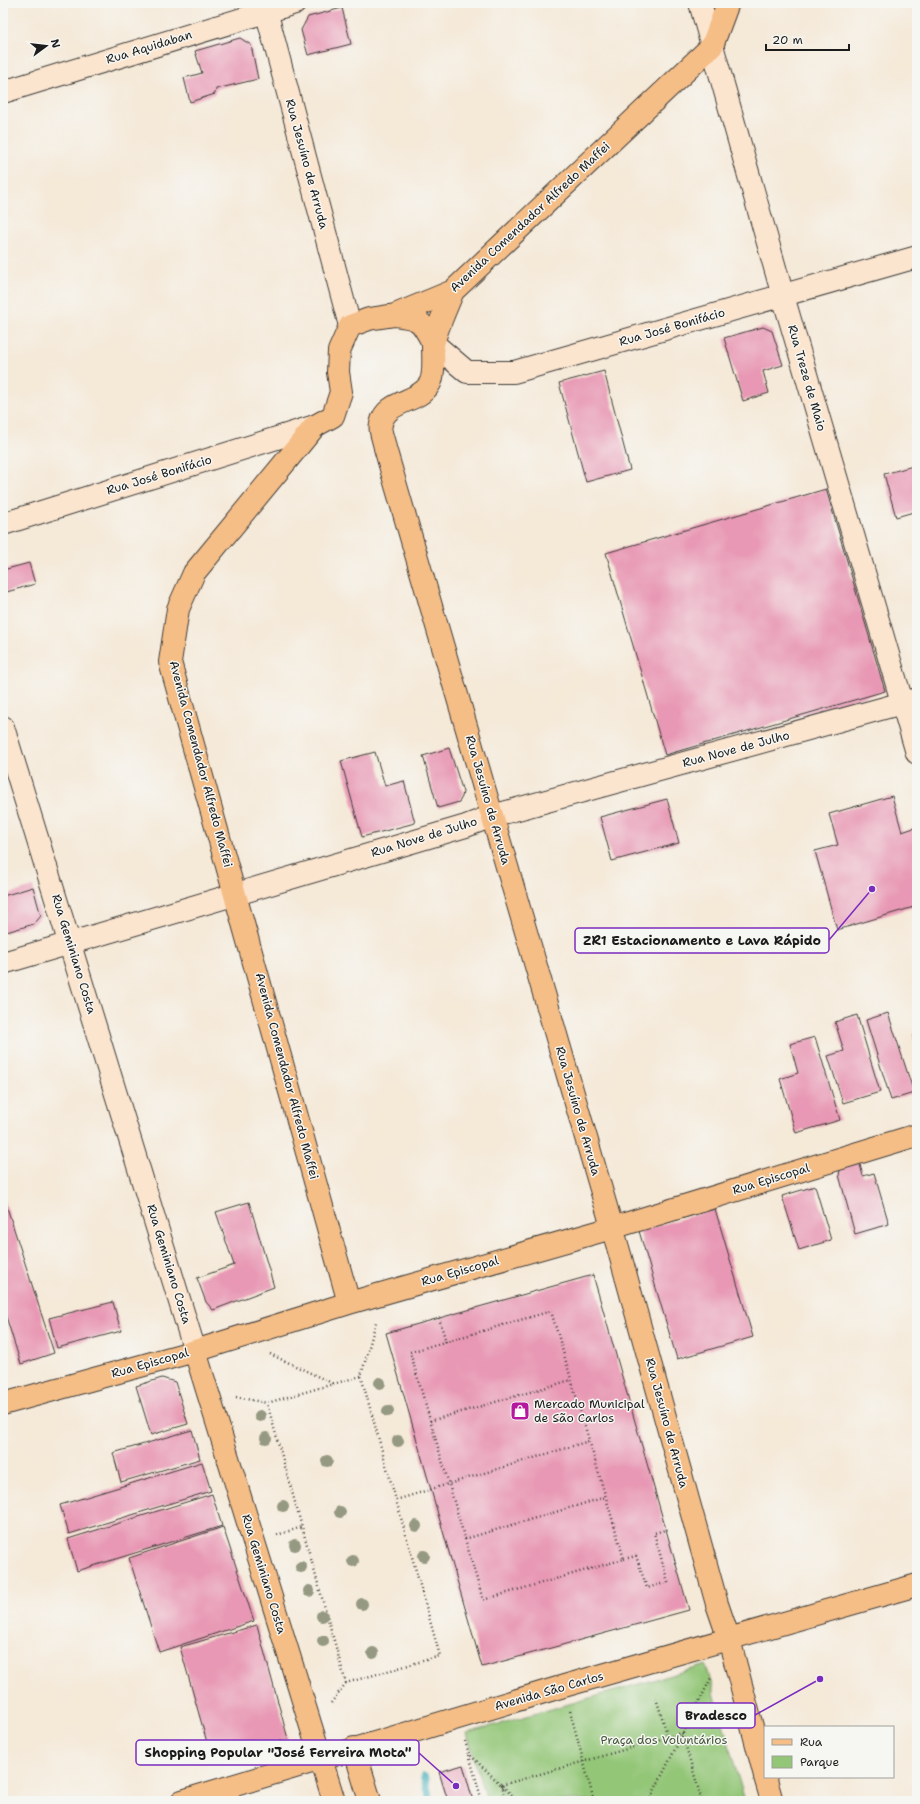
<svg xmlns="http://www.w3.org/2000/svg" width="920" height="1804" font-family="'Shantell Sans',sans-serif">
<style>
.green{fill:#93c677;stroke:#58714a}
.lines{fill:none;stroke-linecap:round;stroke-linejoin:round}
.stream{stroke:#3fafbb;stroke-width:8}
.building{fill:#e898b4}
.secondary-casing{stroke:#3d3b38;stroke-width:24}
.primary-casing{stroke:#3d3b38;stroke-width:24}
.path{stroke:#3d3b38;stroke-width:2.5;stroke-dasharray:1 3;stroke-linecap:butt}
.secondary{stroke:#fbe5cf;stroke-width:22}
.primary{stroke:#f6be87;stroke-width:22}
.tree{fill:#959982}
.labels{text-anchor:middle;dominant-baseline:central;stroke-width:3;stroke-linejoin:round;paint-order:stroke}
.street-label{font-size:12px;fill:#1c1c1c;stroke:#f6f6f2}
.poi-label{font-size:12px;fill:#1c1c1c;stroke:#f6f6f2;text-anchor:start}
.park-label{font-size:12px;fill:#46583c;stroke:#f6f6f2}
.leader{fill:none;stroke:#7b2cbf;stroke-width:1.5}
.callout-dot{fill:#7b2cbf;stroke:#f6f6f2;stroke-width:1.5}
.callout{fill:#f6f6f2;stroke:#7b2cbf;stroke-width:1.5}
.callout-label{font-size:13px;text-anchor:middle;font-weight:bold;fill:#1c1c1c}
</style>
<rect width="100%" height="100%" fill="#f6f6f2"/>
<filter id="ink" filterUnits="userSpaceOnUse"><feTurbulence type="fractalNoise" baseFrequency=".025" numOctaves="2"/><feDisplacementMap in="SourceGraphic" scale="8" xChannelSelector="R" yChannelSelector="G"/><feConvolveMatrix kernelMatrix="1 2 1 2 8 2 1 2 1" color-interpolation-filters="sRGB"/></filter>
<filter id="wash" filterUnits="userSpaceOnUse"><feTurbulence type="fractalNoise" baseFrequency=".012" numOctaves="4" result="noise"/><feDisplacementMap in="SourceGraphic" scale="16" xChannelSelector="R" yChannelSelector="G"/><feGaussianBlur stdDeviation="0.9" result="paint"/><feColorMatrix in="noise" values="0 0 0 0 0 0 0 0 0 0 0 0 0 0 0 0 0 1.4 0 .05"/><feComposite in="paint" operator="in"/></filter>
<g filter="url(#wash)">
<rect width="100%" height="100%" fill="#f5e9d8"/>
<!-- green -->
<path class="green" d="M 706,1665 L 745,1801 L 486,1801 L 467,1733 Z"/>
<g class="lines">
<!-- stream -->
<path class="stream" d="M 424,1777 L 430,1801"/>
</g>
<g id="blocks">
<!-- building -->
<path class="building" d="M 342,8 L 351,44 L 308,55 L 301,30 L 308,17 Z
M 240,38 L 251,45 L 258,79 L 216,89 L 215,94 L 190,102 L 184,78 L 202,73 L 195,51 Z
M 763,327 L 772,331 L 783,365 L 763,371 L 769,393 L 743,401 L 724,338 Z
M 604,371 L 630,470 L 586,482 L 559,383 Z
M 917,465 L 917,511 L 896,517 L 884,474 Z
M 826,489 L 885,691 L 665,755 L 606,553 Z
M 29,563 L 35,584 L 3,593 L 3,570 Z
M 449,748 L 463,792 L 462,797 L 459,802 L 438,808 L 423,756 Z
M 375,752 L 385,786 L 404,781 L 415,823 L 362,837 L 341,761 Z
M 892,796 L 902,832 L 917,827 L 917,906 L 837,930 L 815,851 L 838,845 L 829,814 Z
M 667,799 L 679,843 L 612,861 L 600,817 Z
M 33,887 L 41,916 L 34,924 L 3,933 L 3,896 Z
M 888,1013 L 914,1093 L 891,1100 L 866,1020 Z
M 857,1015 L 880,1092 L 843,1103 L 828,1056 L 844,1051 L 835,1022 Z
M 917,1034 L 917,1048 L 913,1036 Z
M 815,1037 L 840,1120 L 796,1133 L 780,1079 L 798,1073 L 790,1044 Z
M 859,1161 L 863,1176 L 874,1173 L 889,1224 L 855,1234 L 839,1175 L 841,1166 Z
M 815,1186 L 831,1240 L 799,1250 L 782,1196 Z
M 3,1195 L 54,1353 L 21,1364 L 3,1307 Z
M 249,1202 L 274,1287 L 213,1310 L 206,1302 L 197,1278 L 234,1265 L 216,1212 Z
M 715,1209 L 753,1337 L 677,1359 L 639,1231 Z
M 593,1275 L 689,1610 L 482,1667 L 386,1333 Z
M 113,1302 L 121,1331 L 57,1348 L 49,1318 Z
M 162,1378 L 175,1382 L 188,1424 L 151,1435 L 136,1386 Z
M 192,1430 L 200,1459 L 121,1482 L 113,1453 Z
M 202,1462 L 211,1491 L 69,1534 L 60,1505 Z
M 212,1494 L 222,1526 L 77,1571 L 68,1539 Z
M 223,1527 L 254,1621 L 159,1652 L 129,1558 Z
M 257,1625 L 288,1739 L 212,1760 L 180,1647 Z
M 463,1765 L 473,1801 L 448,1801 L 439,1772 Z"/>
</g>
</g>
<g filter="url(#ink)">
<use href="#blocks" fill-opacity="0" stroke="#3d3b38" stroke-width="1"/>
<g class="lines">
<!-- secondary casing -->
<g class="secondary-casing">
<path id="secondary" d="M 264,3 L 350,326
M 700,3 L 783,296 L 917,753
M 3,92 L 295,3
M 433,343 L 467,372 L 514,372 L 917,257
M 3,524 L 315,426
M 3,727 L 195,1351
M 3,963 L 466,826 L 492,816 L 917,699"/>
</g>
<!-- primary casing -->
<g class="primary-casing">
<path id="primary" d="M 453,291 C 448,304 434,334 433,346 C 433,355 435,377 429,385 C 418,403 386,400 381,424 C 379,430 384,441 385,448 L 619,1251 L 717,1604 L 729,1639 L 765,1776
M 395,315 C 421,318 421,321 433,343
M 349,1303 L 170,662 L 178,609 L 194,573 L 315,426 L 333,416 L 341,392 L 338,372 L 339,351 L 350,326 L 369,319 L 395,315 L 453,291 L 712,46 L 728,3
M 195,1351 L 334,1801
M 3,1404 L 195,1351 L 349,1303 L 612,1228 L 917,1135
M 354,1748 L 370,1801
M 765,1777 L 772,1801
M 182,1801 L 564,1686 L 917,1585"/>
</g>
<!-- path -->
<path class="path" d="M 551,1311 L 624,1559 L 483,1600 L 410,1352 Z
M 439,1318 L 446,1342
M 270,1354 L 334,1384
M 361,1376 L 267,1403 L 346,1683 L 440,1656 L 361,1376 L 376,1322
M 236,1397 L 267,1403
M 430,1421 L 571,1380
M 396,1500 L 589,1441
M 277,1535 L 302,1527
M 465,1539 L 606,1497
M 624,1559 L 636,1556 L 647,1588 L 668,1582 L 654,1533 L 669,1529
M 656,1698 L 668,1737
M 331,1703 L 346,1683
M 570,1711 L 594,1801
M 465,1741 L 469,1754 L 518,1801
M 469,1755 L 482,1801
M 506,1801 L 502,1785 L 682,1733 L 702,1801
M 649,1801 L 712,1676"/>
<!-- secondary -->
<use href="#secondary" class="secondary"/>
<!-- primary -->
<use href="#primary" class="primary"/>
</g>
<!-- trees -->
<g class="tree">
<circle cx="380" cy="1383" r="6"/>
<circle cx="388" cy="1411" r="6"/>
<circle cx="260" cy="1416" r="6"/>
<circle cx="266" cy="1438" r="6"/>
<circle cx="398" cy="1441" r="6"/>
<circle cx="327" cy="1461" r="6"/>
<circle cx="283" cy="1506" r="6"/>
<circle cx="340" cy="1512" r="6"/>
<circle cx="416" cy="1526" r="6"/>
<circle cx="295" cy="1545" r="6"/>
<circle cx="424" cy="1556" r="6"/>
<circle cx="353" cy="1561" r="6"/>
<circle cx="301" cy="1567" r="6"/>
<circle cx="309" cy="1591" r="6"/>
<circle cx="362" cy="1604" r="6"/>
<circle cx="322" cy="1616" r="6"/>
<circle cx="323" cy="1641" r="6"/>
<circle cx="373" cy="1653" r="6"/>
</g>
</g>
<!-- icons -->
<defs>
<g id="shop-square" transform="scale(1)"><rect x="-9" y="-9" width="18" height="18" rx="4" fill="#b5179e" stroke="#f6f6f2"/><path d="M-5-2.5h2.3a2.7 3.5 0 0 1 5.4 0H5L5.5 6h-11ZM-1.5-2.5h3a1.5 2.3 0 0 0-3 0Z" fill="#fff"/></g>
</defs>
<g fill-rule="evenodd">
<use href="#shop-square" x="520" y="1411"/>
</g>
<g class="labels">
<!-- street labels -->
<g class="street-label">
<text transform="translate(149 47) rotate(-17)">Rua Aquidaban</text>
<text transform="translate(307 164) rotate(75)">Rua Jesuíno de Arruda</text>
<text transform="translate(530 217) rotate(-43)">Avenida Comendador Alfredo Maffei</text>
<text transform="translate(672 327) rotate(-16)">Rua José Bonifácio</text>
<text transform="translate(807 378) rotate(74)">Rua Treze de Maio</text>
<text transform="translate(159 475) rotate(-17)">Rua José Bonifácio</text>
<text transform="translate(736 749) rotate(-15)">Rua Nove de Julho</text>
<text transform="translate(201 764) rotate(75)">Avenida Comendador Alfredo Maffei</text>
<text transform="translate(488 800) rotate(74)">Rua Jesuíno de Arruda</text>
<text transform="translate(424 837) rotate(-17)">Rua Nove de Julho</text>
<text transform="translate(74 954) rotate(73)">Rua Geminiano Costa</text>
<text transform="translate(287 1076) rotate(75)">Avenida Comendador Alfredo Maffei</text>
<text transform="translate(578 1111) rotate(74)">Rua Jesuíno de Arruda</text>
<text transform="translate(771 1179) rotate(-17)">Rua Episcopal</text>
<text transform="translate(169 1264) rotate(73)">Rua Geminiano Costa</text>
<text transform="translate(460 1271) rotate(-16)">Rua Episcopal</text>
<text transform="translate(150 1363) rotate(-16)">Rua Episcopal</text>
<text transform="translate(667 1423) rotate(75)">Rua Jesuíno de Arruda</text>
<text transform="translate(264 1574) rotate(73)">Rua Geminiano Costa</text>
<text transform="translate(549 1691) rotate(-16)">Avenida São Carlos</text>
</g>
<!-- poi labels -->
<g class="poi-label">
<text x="534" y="1404">Mercado Municipal<tspan x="534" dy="14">de São Carlos</tspan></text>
</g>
<!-- park labels -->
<g class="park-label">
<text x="664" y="1740">Praça dos Voluntários</text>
</g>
</g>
<!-- callouts -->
<path class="leader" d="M872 889L829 940M820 1679L755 1715M456 1786L419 1753"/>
<g class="callout-dot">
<circle cx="872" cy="889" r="4"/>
<circle cx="820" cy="1679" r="4"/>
<circle cx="456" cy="1786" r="4"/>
</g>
<g class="callout">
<rect x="575" y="928" width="254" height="25" rx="4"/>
<rect x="677" y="1703" width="78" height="25" rx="4"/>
<rect x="136" y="1740" width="283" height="25" rx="4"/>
</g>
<g class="callout-label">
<text x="702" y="945">ZR1 Estacionamento e Lava Rápido</text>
<text x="716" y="1720">Bradesco</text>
<text x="278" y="1757">Shopping Popular "José Ferreira Mota"</text>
</g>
<!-- margin -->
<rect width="920" height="1804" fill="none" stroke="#f6f6f2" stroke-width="16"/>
<!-- legend -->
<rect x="764" y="1726" width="130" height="52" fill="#f6f6f2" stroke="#9f9f9c"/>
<rect x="772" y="1739" width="20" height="6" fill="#f6be87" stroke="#9f9f9c"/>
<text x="800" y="1746" font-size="12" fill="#1c1c1c">Rua</text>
<rect x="772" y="1756" width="20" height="12" fill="#93c677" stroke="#9f9f9c"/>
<text x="800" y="1766" font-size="12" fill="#1c1c1c">Parque</text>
<!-- north arrow -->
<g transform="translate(46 46) rotate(75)" stroke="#f6f6f2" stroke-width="3" paint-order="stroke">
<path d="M0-3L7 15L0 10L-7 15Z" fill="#1c1c1c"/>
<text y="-6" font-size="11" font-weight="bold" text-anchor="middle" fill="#1c1c1c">N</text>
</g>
<!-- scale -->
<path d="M766 44v6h83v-6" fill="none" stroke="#1c1c1c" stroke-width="2"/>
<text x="772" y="44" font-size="12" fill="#1c1c1c" stroke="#f6f6f2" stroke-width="3" paint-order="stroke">20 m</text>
</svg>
